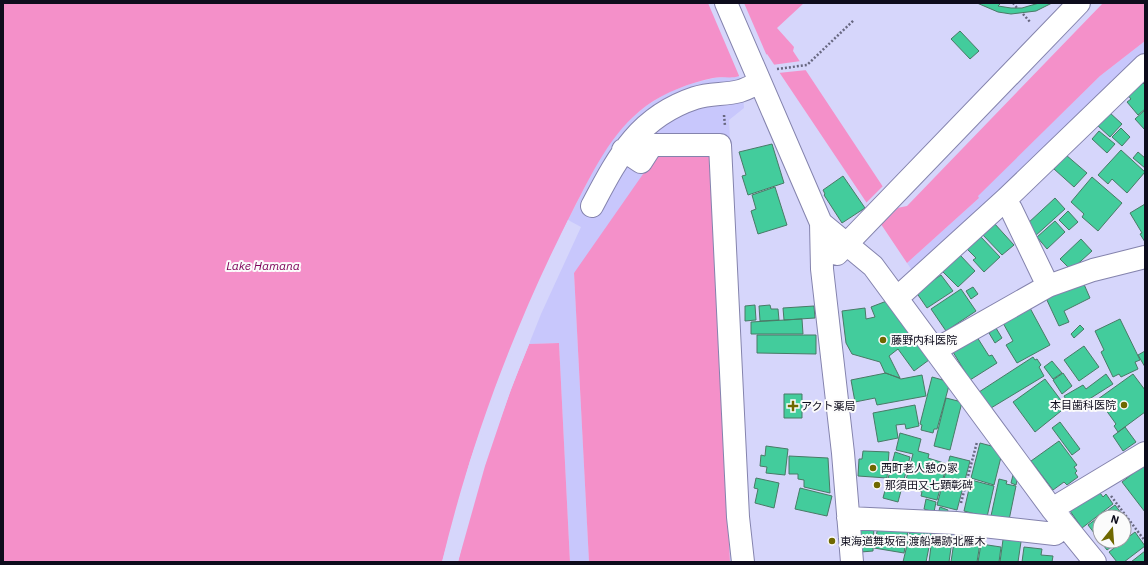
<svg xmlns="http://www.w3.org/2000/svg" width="1148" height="565" font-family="'IBM Plex Sans','Noto Sans JP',sans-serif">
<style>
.built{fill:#c8c7fc}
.water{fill:#f490c9}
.pier{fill:#d6d6fb}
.building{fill:#43cc9c;stroke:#497a66}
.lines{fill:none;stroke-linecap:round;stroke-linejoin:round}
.minor-casing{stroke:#8483ad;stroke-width:24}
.path{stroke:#686881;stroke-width:2.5;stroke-dasharray:2 2;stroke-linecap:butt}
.minor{stroke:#fff;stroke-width:22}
.poi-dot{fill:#6f6800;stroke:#fbfbfb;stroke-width:1.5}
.labels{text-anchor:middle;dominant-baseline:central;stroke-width:4;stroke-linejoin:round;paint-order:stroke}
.poi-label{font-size:11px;fill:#0d0c1c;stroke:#fbfbfb;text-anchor:start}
.water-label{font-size:12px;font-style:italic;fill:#7d0058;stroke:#fbfbfb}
</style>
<rect width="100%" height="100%" fill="#d6d6fb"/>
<!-- built -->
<path class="built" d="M 1145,41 L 1145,55 L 914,273 L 907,263 L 979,198 L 977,196 L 1100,76 Z
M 739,76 L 742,83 L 744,108 L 729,120 L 751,562 L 730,562 L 709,152 L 574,273 L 589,562 L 570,562 L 559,343 L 529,344 L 541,314 L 581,227 L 568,220 L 598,161 L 611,141 L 627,122 L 646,106 L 667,93 L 690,84 L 714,78 Z"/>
<!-- water -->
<path class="water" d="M 3,3 L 804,3 L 777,28 L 794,47 L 793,51 L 897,208 L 907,206 L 1103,3 L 1145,3 L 1145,41 L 1100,76 L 978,196 L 979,198 L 907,263 L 767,54 C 759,61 749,72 739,76 C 732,79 721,76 713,78 C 690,83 665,92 646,106 C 610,133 593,172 573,210 C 516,321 471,441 442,562 L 3,562 Z
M 709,152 L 730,562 L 589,562 L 574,273 L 657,154 Z
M 559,343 L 570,562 L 458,562 C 475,488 500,415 529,344 Z"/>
<!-- pier -->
<path class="pier" d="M 708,3 L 744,3 L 767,56 L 740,78 Z
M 801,61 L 807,70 L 778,73 L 772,65 Z
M 884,185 L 899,207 L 880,226 L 865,204 Z
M 568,220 L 570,221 L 529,309 L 499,385 L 472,462 L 444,562 L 442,562 L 470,461 L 497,384 L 527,309 Z
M 530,342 L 511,389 L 485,466 L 458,562 L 456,562 L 483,465 L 509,389 L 527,343 Z"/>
<!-- building -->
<path class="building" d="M 977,3 L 1001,3 L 998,6 L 1011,8 L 1022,8 L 1039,3 L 1052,3 L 1036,11 L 1011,14 L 998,12 Z
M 960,31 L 979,51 L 970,59 L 951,39 Z
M 1140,80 L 1145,85 L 1145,109 L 1138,115 L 1127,102 L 1131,99 L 1126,93 Z
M 1145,110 L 1145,130 L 1135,119 Z
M 1109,112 L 1122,124 L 1110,137 L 1097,125 Z
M 1121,128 L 1130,137 L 1122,146 L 1112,137 Z
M 1099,131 L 1115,144 L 1107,153 L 1092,139 Z
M 772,144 L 784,183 L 748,195 L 742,176 L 746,175 L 739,152 Z
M 1121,150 L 1145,172 L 1127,193 L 1112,179 L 1108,184 L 1098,175 Z
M 1138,152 L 1145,158 L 1145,168 L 1133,158 Z
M 1066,155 L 1087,173 L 1074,187 L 1054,169 Z
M 843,176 L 865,208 L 842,223 L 824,195 L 825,194 L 823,190 Z
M 1092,177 L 1122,203 L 1098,231 L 1082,217 L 1084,214 L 1071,202 Z
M 775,187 L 787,225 L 758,234 L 751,211 L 756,209 L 752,195 Z
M 1055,198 L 1065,209 L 1034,237 L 1027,224 Z
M 1145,204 L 1145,242 L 1140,234 L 1142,233 L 1130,213 Z
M 1068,211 L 1078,222 L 1069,230 L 1059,220 Z
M 1055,221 L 1065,232 L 1047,249 L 1037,237 Z
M 994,223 L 1014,245 L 1002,255 L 982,234 Z
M 981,237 L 1000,257 L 984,272 L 973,260 L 976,258 L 967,249 Z
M 1081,239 L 1092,251 L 1071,270 L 1060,259 Z
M 960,255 L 975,271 L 958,287 L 942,271 Z
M 941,275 L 953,291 L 927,308 L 916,292 Z
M 1083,282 L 1090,298 L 1064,311 L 1069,322 L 1059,326 L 1045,296 L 1056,291 L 1057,294 Z
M 973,287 L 978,294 L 971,299 L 966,291 Z
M 961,289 L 976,311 L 946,331 L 931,309 Z
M 892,299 L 933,357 L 914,371 L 898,349 L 889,356 L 900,378 L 885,373 L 880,362 L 852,354 L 846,343 L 842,311 L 865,308 L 866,319 L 875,317 L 871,307 Z
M 755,305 L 756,320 L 745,321 L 745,306 Z
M 770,305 L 771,309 L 778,309 L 779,320 L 760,321 L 759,306 Z
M 814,306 L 815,318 L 784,320 L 783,308 Z
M 1030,308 L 1050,345 L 1017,363 L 1006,345 L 1013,341 L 1003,323 Z
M 802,319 L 803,334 L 751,334 L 751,322 Z
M 1120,319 L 1140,360 L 1135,362 L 1138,369 L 1121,377 L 1119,374 L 1113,377 L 1101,352 L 1104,350 L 1095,331 Z
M 1080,325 L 1084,329 L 1074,338 L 1071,334 Z
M 996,328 L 1002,338 L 995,343 L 989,333 Z
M 757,335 L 816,335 L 816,354 L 757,353 Z
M 977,337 L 989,356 L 992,355 L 997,363 L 970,380 L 953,352 Z
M 1084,346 L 1099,367 L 1079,381 L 1064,360 Z
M 1145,351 L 1145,367 L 1138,355 Z
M 1033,357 L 1035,360 L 1037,359 L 1041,365 L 1039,367 L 1044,376 L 991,408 L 979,392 Z
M 1052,361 L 1062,373 L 1053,379 L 1044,367 Z
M 886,373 L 901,379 L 922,375 L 926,396 L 877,405 L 875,398 L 855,402 L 851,380 Z
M 1063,373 L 1072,386 L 1062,394 L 1053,380 Z
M 1106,374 L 1113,384 L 1072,410 L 1064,396 L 1083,385 L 1086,389 Z
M 1133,374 L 1145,390 L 1145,412 L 1118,432 L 1114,426 L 1116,424 L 1098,399 Z
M 932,377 L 950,382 L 937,429 L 934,429 L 933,433 L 921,430 L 922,425 L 920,424 Z
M 1045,379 L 1066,407 L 1035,432 L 1013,402 Z
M 784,394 L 802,394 L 802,418 L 784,418 Z
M 946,398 L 962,402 L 950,450 L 934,446 Z
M 915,405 L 919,426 L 906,429 L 905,424 L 896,425 L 898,438 L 878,442 L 873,413 Z
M 1060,422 L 1080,449 L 1072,455 L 1052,428 Z
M 1125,427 L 1136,442 L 1123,451 L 1113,436 Z
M 900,433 L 921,439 L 918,451 L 929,454 L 928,458 L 947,464 L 937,500 L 921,496 L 922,492 L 904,487 L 913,454 L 896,450 Z
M 1059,441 L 1077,465 L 1074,467 L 1077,471 L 1075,473 L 1078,477 L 1067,485 L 1064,482 L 1053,490 L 1031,461 Z
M 980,443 L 1003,449 L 994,485 L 971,478 Z
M 766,446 L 788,449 L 785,475 L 766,473 L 767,467 L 760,466 L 761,455 L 765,456 Z
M 863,451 L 889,452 L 887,478 L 858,476 L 859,459 L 862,459 Z
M 895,452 L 910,457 L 898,502 L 883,498 Z
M 789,456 L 828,458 L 830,493 L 804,487 L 804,480 L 798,479 L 798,474 L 789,474 Z
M 950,456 L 970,461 L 957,510 L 937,505 Z
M 1145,464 L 1145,512 L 1122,482 Z
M 1013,475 L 1018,476 L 1016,485 L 1011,483 Z
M 756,478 L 779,483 L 774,508 L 755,503 L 758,489 L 754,488 Z
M 999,479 L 1007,481 L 1006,484 L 1016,486 L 1009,520 L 991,516 Z
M 971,480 L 994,486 L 987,517 L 964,511 Z
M 800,488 L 832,496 L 827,516 L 795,509 Z
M 1098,490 L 1103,497 L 1106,494 L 1113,504 L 1082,528 L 1070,511 Z
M 926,499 L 936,502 L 934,512 L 924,509 Z
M 1115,505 L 1125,518 L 1100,517 L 1100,536 L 1098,538 L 1088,525 Z
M 940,507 L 948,510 L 946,516 L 938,514 Z
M 1126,518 L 1131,525 L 1126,529 L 1130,534 L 1124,538 L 1124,520 Z
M 859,523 L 874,524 L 873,551 L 861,552 Z
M 934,525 L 953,528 L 951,540 L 932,538 Z
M 878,526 L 908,531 L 904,553 L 874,548 Z
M 911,528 L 932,532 L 926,562 L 903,562 Z
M 956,528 L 982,531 L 977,562 L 951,562 Z
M 1004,532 L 1022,535 L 1018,562 L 1000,562 Z
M 1135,532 L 1145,546 L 1124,562 L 1117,562 L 1109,552 Z
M 932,538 L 952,541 L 949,562 L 929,562 Z
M 1100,541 L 1120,541 L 1107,550 Z
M 981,544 L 1001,547 L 999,562 L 978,562 Z
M 1024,547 L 1042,549 L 1041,555 L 1053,556 L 1052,562 L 1022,562 Z
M 1145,551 L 1145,562 L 1131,562 Z"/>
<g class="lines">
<!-- minor casing -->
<g class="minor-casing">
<path id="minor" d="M 726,3 L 821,223 L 822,269 L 843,453 L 852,562
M 623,150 L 641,162 L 652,145 L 720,145 L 738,517 L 743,562
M 1004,201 L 1011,209 L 1048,286
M 592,206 C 618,157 638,117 695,98 C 710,93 725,95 740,91 C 747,89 754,85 760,82
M 821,223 L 873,266 L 1052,509 L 1095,562
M 837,254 L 1079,3
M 897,298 L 1006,199 L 1145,65
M 935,350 L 1048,286 L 1093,270 L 1145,257
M 1052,509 L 1145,453
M 848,518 L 956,523 L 1055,534 L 1065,526"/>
</g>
<!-- path -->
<path class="path" d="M 1013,3 L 1017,8
M 1023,14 L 1031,23
M 777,69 L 807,65 L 854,20
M 724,115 L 725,126
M 1111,496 L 1145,541
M 961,503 L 977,442"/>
<!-- minor -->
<use href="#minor" class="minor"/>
</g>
<!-- markers -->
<g class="poi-dot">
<circle cx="883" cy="340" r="4"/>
<circle cx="1124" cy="405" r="4"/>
<path d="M791 400h4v4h4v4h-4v4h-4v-4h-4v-4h4z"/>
<circle cx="873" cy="468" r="4"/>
<circle cx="877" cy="485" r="4"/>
<circle cx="832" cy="541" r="4"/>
</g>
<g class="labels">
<!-- poi labels -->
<g class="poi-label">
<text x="891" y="340">藤野内科医院</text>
<text x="1116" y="405" text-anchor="end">本目歯科医院</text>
<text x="801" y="406">アクト薬局</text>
<text x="881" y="468">西町老人憩の家</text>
<text x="885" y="485">那須田又七顕彰碑</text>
<text x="840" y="541">東海道舞坂宿 渡船場跡北雁木</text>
</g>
<!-- water labels -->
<g class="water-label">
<text x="263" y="265">Lake Hamana</text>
</g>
</g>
<!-- border -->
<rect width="1148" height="565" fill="none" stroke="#0d0c1c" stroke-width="8"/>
<!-- north arrow -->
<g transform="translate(1112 529) rotate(17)"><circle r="19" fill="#fbfbfb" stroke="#9c9ba2"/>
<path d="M0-3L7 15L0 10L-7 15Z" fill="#6f6800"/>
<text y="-6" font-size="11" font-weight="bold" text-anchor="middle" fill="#0d0c1c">N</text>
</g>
</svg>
